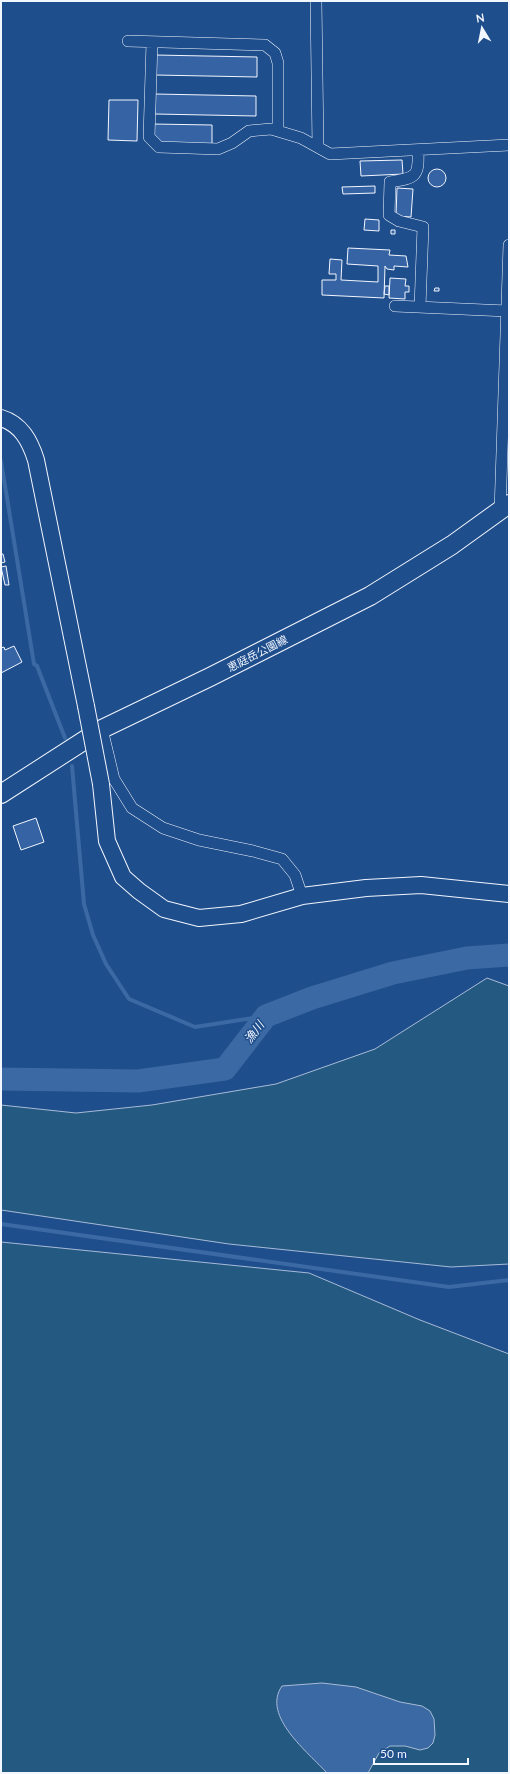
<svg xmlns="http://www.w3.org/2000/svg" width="510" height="1774" font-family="Lato,'Noto Sans JP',sans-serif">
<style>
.green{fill:#245a82;stroke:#a8bbd7}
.water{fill:#3b69a3;stroke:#a8bbd7}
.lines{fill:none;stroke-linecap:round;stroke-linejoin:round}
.stream{stroke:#3b69a3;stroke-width:4}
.river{stroke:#3b69a3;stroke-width:23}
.building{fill:#3563a3;stroke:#f2f6ff}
.street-casing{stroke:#f2f6ff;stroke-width:12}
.secondary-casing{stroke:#f2f6ff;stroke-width:18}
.primary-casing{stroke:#f2f6ff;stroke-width:20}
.street{stroke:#1f4e8c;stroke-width:11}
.secondary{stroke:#1f4e8c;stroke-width:16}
.primary{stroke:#1f4e8c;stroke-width:18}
.secondary-bridge-casing{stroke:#f2f6ff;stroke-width:18;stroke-linecap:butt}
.secondary-bridge{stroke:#1f4e8c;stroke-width:16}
.labels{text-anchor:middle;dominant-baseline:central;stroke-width:3;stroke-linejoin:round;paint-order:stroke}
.street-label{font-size:11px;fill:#f2f6ff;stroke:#1f4e8c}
.water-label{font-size:12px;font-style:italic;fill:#f2f6ff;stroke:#1f4e8c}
</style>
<rect width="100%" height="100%" fill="#1f4e8c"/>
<!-- green -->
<path class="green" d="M 487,978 L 509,986 L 509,1264 L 451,1267 L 229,1244 L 1,1210 L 1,1105 L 76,1113 L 152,1105 L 276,1084 L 375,1049 Z
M 1,1242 L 309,1273 L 420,1320 L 509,1354 L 509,1773 L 1,1773 Z"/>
<!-- water -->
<path class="water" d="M 322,1683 L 356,1687 L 400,1702 L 422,1706 L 430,1711 L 434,1719 L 435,1735 L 433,1743 L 428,1748 L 420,1750 L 405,1746 L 390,1746 L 379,1753 L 368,1773 L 327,1773 C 309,1753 261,1716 282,1686 Z"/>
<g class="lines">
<!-- stream -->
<path class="stream" d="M 1,461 L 34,664 L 37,666 L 65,738
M 72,766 L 84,904 L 93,935 L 106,964 L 129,999 L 195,1027 L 266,1016
M 1,1224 L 449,1287 L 509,1280"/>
<!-- river -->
<path class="river" d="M 1,1079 L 138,1081 L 225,1069 L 266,1016 L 312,998 L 393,973 L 467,958 L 509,955"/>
</g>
<!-- building -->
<path class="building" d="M 155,55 L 257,57 L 257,77 L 155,75 Z
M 155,94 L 256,96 L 256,116 L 155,114 Z
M 109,100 L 138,100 L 137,141 L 108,140 Z
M 153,124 L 212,125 L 212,146 L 153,145 Z
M 402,160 L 403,174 L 361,176 L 360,161 Z
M428 178a9 9 0 1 1 18 0a9 9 0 1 1-18 0Z
M 375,186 L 375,193 L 343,194 L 342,187 Z
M 397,188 L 413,189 L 411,217 L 396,216 Z
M 365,219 L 379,220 L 379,231 L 364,230 Z
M 391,230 L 395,230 L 395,234 L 391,234 Z
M 348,248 L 390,250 L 389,255 L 406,256 L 408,267 L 394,266 L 394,270 L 387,269 L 385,266 L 384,298 L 322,295 L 322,280 L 336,280 L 336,274 L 329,274 L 330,259 L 342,260 L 341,280 L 378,282 L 378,266 L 347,264 Z
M 390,278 L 406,279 L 405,286 L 409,286 L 409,292 L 405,292 L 405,299 L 389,298 Z
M 385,286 L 389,286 L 389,295 L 384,294 Z
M 435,288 L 439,288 L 439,291 L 434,291 Z
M 1,554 L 3,554 L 5,562 L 1,563 Z
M 6,566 L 9,585 L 5,585 L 1,567 Z
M 14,646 L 22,662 L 1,673 L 1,648 L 4,647 L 5,650 Z
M 36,818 L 44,842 L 21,850 L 13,826 Z"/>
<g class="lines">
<!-- street casing -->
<g class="street-casing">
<path id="street" d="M 316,1 L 318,147
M 128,41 L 265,45 L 275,53 L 278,63 L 278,131
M 152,42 L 149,137 L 159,147 L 218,149 L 232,143 L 249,131 L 271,129 L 301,138 L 330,154 L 509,145
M 418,150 C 419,176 417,178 390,182 L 389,215 L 399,221 L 423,227 L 420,307
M 395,306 L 507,311
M 500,511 L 509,245
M 102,729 L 114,779 L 132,808 L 163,828 L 199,840 L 253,851 L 282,859 L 295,875 L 302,896"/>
</g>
<!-- secondary casing -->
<g class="secondary-casing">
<path id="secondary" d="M 1,418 C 21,424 30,441 36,460 L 86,706
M 101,784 L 107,841 L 123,877 L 139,891 L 164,909 L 199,918 L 241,914 L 302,896 L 366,888 L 421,885 L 509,894"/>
</g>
<!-- primary casing -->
<g class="primary-casing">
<path id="primary" d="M 1,794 L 102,729 L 210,677 L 370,596 L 452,545 L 509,504"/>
</g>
<!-- street -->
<use href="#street" class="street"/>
<!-- secondary -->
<use href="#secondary" class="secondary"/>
<!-- primary -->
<use href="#primary" class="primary"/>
<!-- secondary-bridge casing -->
<g class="secondary-bridge-casing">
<path id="secondary-bridge" d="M 86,706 L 101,784"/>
</g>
<!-- secondary-bridge -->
<use href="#secondary-bridge" class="secondary-bridge"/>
</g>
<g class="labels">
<!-- street labels -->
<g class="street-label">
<text transform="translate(257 653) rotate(-27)">恵庭岳公園線</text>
</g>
<!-- water labels -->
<g class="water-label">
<text transform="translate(254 1032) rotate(-53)">漁川</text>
</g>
</g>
<!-- border -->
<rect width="510" height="1774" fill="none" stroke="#f2f6ff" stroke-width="4"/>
<!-- north arrow -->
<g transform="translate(482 28) rotate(350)" stroke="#1f4e8c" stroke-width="3" paint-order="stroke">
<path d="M0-3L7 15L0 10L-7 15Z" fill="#f2f6ff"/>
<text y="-6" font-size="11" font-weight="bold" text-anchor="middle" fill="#f2f6ff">N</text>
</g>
<!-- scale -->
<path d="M374 1758v6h94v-6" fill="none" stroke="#f2f6ff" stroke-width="2"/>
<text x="380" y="1758" font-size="12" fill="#f2f6ff" stroke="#1f4e8c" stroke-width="3" paint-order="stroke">50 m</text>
</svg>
